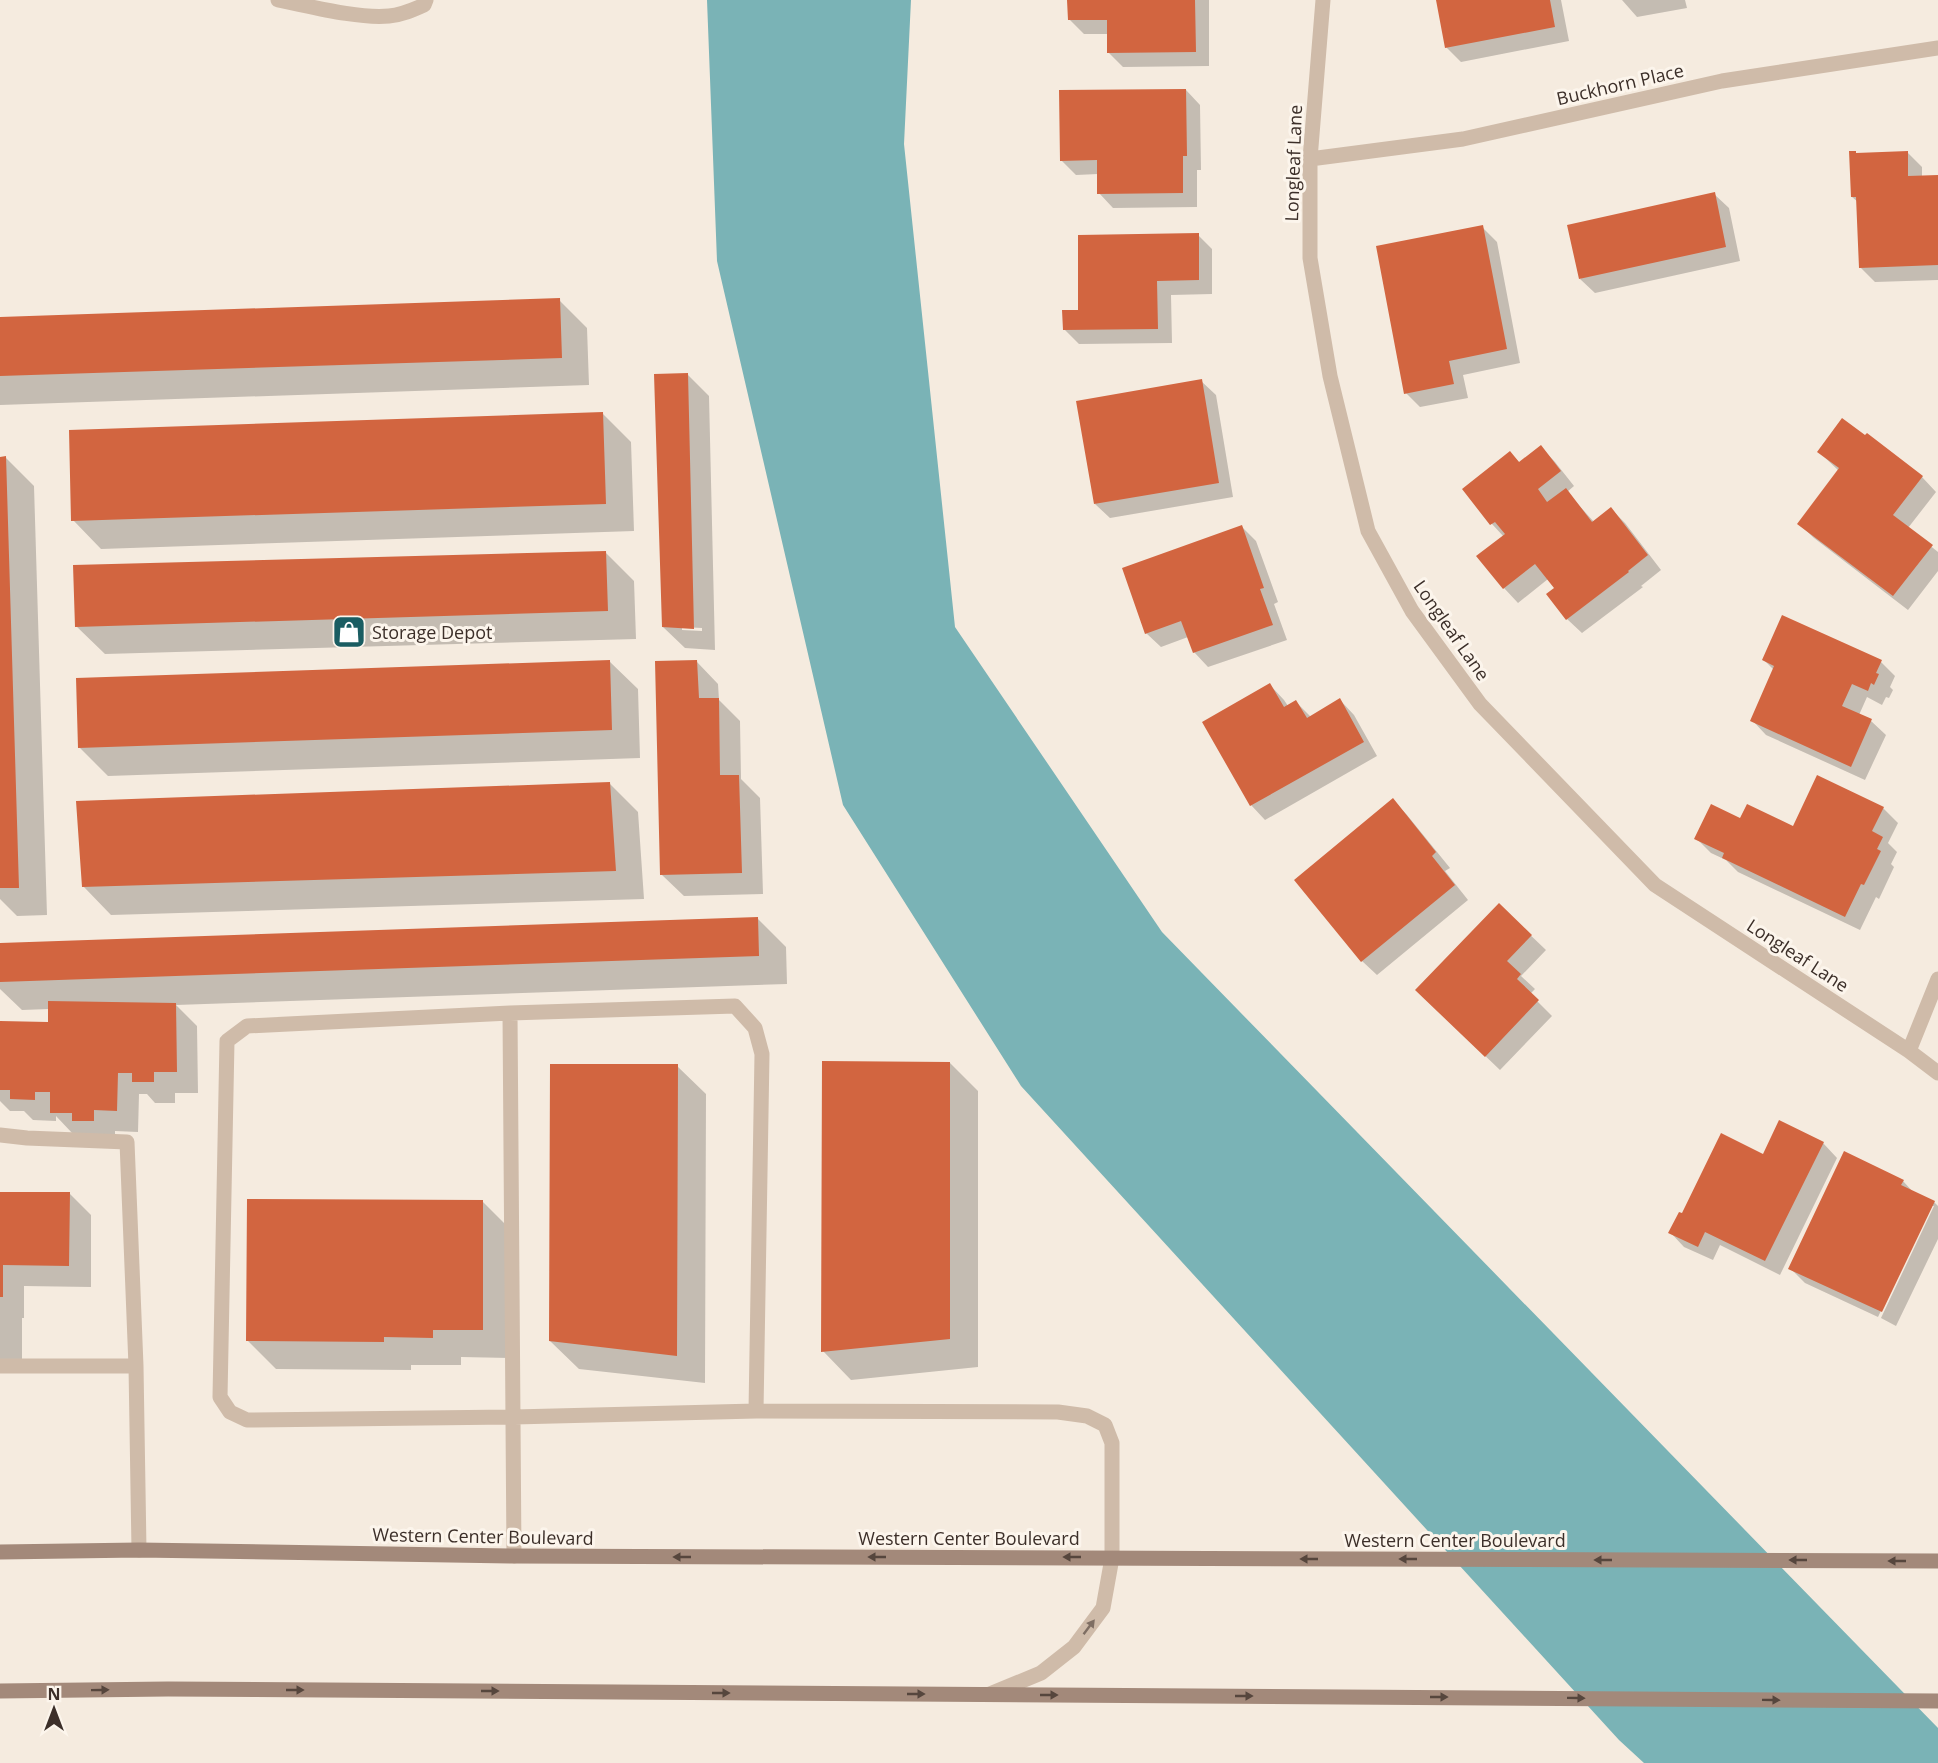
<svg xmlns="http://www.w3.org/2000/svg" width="1938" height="1763" font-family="'Open Sans',sans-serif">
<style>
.water{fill:#7ab3b6}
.shadow{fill:#0003;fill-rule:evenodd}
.building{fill:#d26540}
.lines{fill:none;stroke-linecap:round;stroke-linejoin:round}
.lane{stroke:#cfbba9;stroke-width:15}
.street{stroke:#cfbba9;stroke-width:15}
.secondary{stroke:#a3897a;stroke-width:15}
.oneway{fill:#56463d}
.oneway2{fill:#7e6e63}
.labels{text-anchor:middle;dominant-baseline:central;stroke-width:6;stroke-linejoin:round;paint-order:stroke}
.street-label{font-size:18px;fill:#3c2f29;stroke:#fcf5ec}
.poi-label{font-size:18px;fill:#3c2f29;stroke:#fcf5ec;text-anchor:start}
</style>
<rect width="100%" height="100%" fill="#f5ebdf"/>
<!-- water -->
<path class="water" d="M 707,0 L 911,0 L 904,144 L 955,627 L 1162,932 L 1938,1728 L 1938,1763 L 1644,1763 L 1619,1740 L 1021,1086 L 843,805 L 717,261 Z"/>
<!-- shadow -->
<path class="shadow" d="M 1069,0 L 1209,0 L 1209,66 L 1123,67 L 1108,52 L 1108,34 L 1084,34 L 1069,19 Z
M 1437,0 L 1561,0 L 1569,41 L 1461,62 L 1446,47 Z
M 1622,0 L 1685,0 L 1687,8 L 1637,17 Z
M 1186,90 L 1200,105 L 1201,170 L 1197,170 L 1197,207 L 1113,208 L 1099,193 L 1098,174 L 1076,175 L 1061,160 Z
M 1907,152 L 1922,167 L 1922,177 L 1938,176 L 1938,280 L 1875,282 L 1860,267 L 1858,202 L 1852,197 L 1856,154 Z
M 1714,194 L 1729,208 L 1740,261 L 1595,293 L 1580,279 Z
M 1482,227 L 1497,242 L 1520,363 L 1463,375 L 1468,398 L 1420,407 L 1406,393 Z
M 1198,235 L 1212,249 L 1212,294 L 1171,295 L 1172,343 L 1079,344 L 1064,329 L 1080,312 Z
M 559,300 L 587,328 L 589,385 L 0,405 L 0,318 Z
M 687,374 L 709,396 L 715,650 L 685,648 L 663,627 ZM 682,627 L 702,628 L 702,631 L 682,630 Z
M 1201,381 L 1216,395 L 1233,497 L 1110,518 L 1095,504 Z
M 603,414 L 631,442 L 634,531 L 101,549 L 73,520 Z
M 1867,435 L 1922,477 L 1936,492 L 1908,528 L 1938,552 L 1938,571 L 1908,610 L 1814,538 L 1799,524 L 1839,471 L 1819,452 L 1865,437 Z
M 1541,447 L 1555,462 L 1574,486 L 1567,492 L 1594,522 L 1611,509 L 1625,523 L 1661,570 L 1641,586 L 1643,587 L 1582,633 L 1567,619 L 1548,594 L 1556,588 L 1548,579 L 1518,603 L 1504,588 L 1504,537 L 1492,524 L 1464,489 L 1510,453 L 1520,463 Z
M 0,458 L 6,458 L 34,486 L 47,915 L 17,916 L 0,899 Z
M 1242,527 L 1256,541 L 1278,602 L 1274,604 L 1287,640 L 1208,667 L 1194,652 L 1188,637 L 1161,647 L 1146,633 Z
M 606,553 L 634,581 L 636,639 L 105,654 L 76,626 Z
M 1763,659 L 1881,662 L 1895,676 L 1890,687 L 1893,690 L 1889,698 L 1886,697 L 1882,705 L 1867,697 L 1859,715 L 1871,721 L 1886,735 L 1865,780 L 1766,735 L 1752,720 L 1774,670 Z
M 609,661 L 638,689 L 640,758 L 108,776 L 79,747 Z
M 697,662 L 718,684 L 719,700 L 740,721 L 741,779 L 760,798 L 763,894 L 684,896 L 662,875 Z
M 1270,685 L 1284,700 L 1288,706 L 1296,702 L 1311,717 L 1340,700 L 1354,715 L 1377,756 L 1265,820 L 1251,805 Z
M 609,783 L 638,812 L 644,899 L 111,915 L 83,886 Z
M 1393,800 L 1407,815 L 1450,868 L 1445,871 L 1468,900 L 1377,975 L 1362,961 Z
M 1883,808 L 1898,823 L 1888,843 L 1897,852 L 1891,864 L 1894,867 L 1879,899 L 1876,897 L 1860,930 L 1738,872 L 1726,860 L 1711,853 L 1696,838 L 1741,820 L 1793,828 Z
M 1499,905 L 1546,950 L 1521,976 L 1535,989 L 1530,994 L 1552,1016 L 1500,1070 L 1432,1005 Z
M 758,919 L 786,947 L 787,984 L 176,1005 L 197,1026 L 198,1093 L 175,1093 L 175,1103 L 155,1103 L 147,1094 L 139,1094 L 138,1132 L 115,1131 L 115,1142 L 73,1134 L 56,1116 L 56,1121 L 33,1120 L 24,1111 L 10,1111 L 0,1101 L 0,1023 L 49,1023 L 49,1009 L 22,1010 L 0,989 L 0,944 Z
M 950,1063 L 978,1091 L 978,1367 L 851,1380 L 823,1351 Z
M 677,1066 L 706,1094 L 705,1383 L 579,1369 L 550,1341 Z
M 1823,1143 L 1837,1158 L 1780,1275 L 1720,1245 L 1713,1260 L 1684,1247 L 1670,1232 L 1683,1215 L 1764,1156 Z
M 1903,1181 L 1914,1193 L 1934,1202 L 1938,1206 L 1938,1239 L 1896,1326 L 1881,1318 L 1934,1206 L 1931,1206 L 1878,1317 L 1805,1283 L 1790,1268 Z
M 0,1193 L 69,1193 L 91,1215 L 91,1287 L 24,1286 L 24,1318 L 22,1318 L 22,1369 L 0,1369 Z
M 483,1202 L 511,1230 L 510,1358 L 461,1357 L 461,1365 L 411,1365 L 411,1370 L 276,1369 L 248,1341 Z"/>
<!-- building -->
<path class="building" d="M 1067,0 L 1195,0 L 1196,52 L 1107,53 L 1107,20 L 1068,20 Z
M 1436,0 L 1550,0 L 1555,27 L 1445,48 Z
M 1186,89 L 1187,156 L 1183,156 L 1183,193 L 1097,194 L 1097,160 L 1060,161 L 1059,90 Z
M 1849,151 L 1856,151 L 1856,153 L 1908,151 L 1908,176 L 1938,175 L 1938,265 L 1859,268 L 1856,197 L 1851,197 Z
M 1715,192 L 1726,247 L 1579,279 L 1567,225 Z
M 1483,225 L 1507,349 L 1449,361 L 1454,384 L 1404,394 L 1376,246 Z
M 1199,233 L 1199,280 L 1157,281 L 1158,329 L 1063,330 L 1062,310 L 1078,310 L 1078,235 Z
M 560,298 L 562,358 L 0,376 L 0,317 Z
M 688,373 L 694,629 L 662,627 L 654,374 Z
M 1202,379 L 1219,483 L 1094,504 L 1076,401 Z
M 603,412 L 606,504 L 71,521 L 69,430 Z
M 1842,418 L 1865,435 L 1867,433 L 1923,476 L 1893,515 L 1933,545 L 1893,596 L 1797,524 L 1839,468 L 1817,452 Z
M 1541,445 L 1561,471 L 1538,489 L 1547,502 L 1566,488 L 1592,522 L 1611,507 L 1648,555 L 1628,571 L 1629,572 L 1566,620 L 1546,594 L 1554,588 L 1535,564 L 1503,589 L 1476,556 L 1505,534 L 1495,522 L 1490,525 L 1462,489 L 1510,451 L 1519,462 Z
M 6,456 L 19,888 L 0,888 L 0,457 Z
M 1242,525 L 1264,588 L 1260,589 L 1273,625 L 1193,653 L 1181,621 L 1145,634 L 1122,568 Z
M 606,551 L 608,611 L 75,627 L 73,565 Z
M 1782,615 L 1882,660 L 1876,673 L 1879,674 L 1874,685 L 1871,683 L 1868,691 L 1852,684 L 1842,706 L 1872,719 L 1851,767 L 1750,721 L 1774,666 L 1762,660 Z
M 610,660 L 612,730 L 78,748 L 76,678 Z
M 697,660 L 699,698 L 719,698 L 720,775 L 739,775 L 742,873 L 660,875 L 655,661 Z
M 1270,683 L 1284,707 L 1296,700 L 1307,718 L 1340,698 L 1364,742 L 1250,806 L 1202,722 Z
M 1817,775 L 1884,807 L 1872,831 L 1883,837 L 1877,849 L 1881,851 L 1864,885 L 1861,884 L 1845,917 L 1722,858 L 1724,853 L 1694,839 L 1711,804 L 1740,818 L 1747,804 L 1793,826 Z
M 610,782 L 616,871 L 82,887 L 76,801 Z
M 1393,798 L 1436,852 L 1432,856 L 1455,885 L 1361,962 L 1294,880 Z
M 1499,903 L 1532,935 L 1507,961 L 1521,974 L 1517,979 L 1539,1000 L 1485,1057 L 1415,990 Z
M 758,917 L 759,956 L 0,982 L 0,943 Z
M 48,1001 L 176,1003 L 177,1072 L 154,1072 L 154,1082 L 132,1082 L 132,1073 L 118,1073 L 117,1111 L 94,1110 L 94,1121 L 72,1121 L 72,1113 L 50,1113 L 50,1092 L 35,1092 L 35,1100 L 10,1099 L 10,1090 L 0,1090 L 0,1021 L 48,1022 Z
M 822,1061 L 950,1062 L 950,1339 L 821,1352 Z
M 550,1064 L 678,1064 L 677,1356 L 549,1341 Z
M 1779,1120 L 1824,1142 L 1765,1261 L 1705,1232 L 1698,1247 L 1668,1233 L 1679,1212 L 1682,1213 L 1721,1133 L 1763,1154 Z
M 1844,1151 L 1904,1180 L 1901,1185 L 1935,1201 L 1882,1312 L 1788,1269 Z
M 0,1192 L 70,1192 L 69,1266 L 3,1265 L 3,1297 L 0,1297 Z
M 247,1199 L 483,1200 L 483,1330 L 433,1330 L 433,1338 L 384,1337 L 384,1342 L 246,1341 Z"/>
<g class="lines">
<!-- lane -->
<path class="lane" d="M 278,0 C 309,6 358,19 389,16 C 402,15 413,10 424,5 L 426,0
M 735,1006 L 755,1028 L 762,1054 L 756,1411 L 514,1417 L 247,1420 L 230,1412 L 220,1397 L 227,1041 L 247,1026 L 510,1013 Z
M 510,1013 L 514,1556
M 0,1135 L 27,1138 L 127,1142 L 136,1366 L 139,1550
M 0,1366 L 136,1366
M 756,1411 L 1058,1412 L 1087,1416 L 1105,1425 L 1112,1443 L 1112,1558 L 1103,1608 L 1074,1647 L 1041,1673 L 990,1694"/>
<!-- street -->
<path class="street" d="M 1323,0 L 1310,159 L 1310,258 L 1330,376 L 1368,531 L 1412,611 L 1480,704 L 1655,885 L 1909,1051 L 1938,1073
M 1310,159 L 1463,139 L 1722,81 L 1938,48
M 1909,1051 L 1938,979"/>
<!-- secondary -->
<path class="secondary" d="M 0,1552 L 139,1550 L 514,1556 L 1938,1561
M 0,1691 L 168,1689 L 1938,1701"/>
</g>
<!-- one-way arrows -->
<defs><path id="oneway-solid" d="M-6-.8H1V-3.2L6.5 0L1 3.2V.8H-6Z" transform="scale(1.5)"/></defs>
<g class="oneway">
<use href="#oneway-solid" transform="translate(682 1557) rotate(-180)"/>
<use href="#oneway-solid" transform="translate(877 1557) rotate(-180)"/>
<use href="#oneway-solid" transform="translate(1072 1557) rotate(-180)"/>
<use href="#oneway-solid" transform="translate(1309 1559) rotate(-180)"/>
<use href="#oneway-solid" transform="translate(1408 1559) rotate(-180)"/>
<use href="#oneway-solid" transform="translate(1603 1560) rotate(-180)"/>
<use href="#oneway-solid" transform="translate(1798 1560) rotate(-180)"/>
<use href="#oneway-solid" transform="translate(1897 1561) rotate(-180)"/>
<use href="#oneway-solid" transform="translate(100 1690) rotate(-1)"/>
<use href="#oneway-solid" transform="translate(295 1690)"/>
<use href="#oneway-solid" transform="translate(490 1691)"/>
<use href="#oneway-solid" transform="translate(721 1693)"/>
<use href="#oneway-solid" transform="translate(916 1694)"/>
<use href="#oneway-solid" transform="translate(1049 1695)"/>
<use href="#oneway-solid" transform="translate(1244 1696)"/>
<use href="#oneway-solid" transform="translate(1439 1697)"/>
<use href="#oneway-solid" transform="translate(1576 1698) rotate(1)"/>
<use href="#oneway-solid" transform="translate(1771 1700) rotate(1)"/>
</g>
<use class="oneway2" href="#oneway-solid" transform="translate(1089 1627) rotate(-53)"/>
<!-- icons -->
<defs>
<g id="shop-square" transform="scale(1.725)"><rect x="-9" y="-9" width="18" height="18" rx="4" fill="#1a5d62" stroke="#fcf5ec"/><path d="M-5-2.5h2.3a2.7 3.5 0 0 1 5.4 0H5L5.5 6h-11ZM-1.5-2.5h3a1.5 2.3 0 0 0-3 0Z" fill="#fff"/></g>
</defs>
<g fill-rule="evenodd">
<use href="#shop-square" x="349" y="632"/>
</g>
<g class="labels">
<!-- street labels -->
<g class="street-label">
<text transform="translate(1620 84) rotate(-13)">Buckhorn Place</text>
<text transform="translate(1293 163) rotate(-88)">Longleaf Lane</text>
<text transform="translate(1452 630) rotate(55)">Longleaf Lane</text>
<text transform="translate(1798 955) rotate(33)">Longleaf Lane</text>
<text transform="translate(483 1536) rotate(1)">Western Center Boulevard</text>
<text x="969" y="1538">Western Center Boulevard</text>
<text x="1455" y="1540">Western Center Boulevard</text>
</g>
<!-- poi labels -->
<g class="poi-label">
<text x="372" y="632">Storage Depot</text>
</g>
</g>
<!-- north arrow -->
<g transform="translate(54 1709)" stroke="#fcf5ec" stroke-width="4.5" paint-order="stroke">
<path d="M0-4.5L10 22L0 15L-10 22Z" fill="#3c2f29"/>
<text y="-9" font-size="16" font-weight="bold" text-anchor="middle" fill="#3c2f29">N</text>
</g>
</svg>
